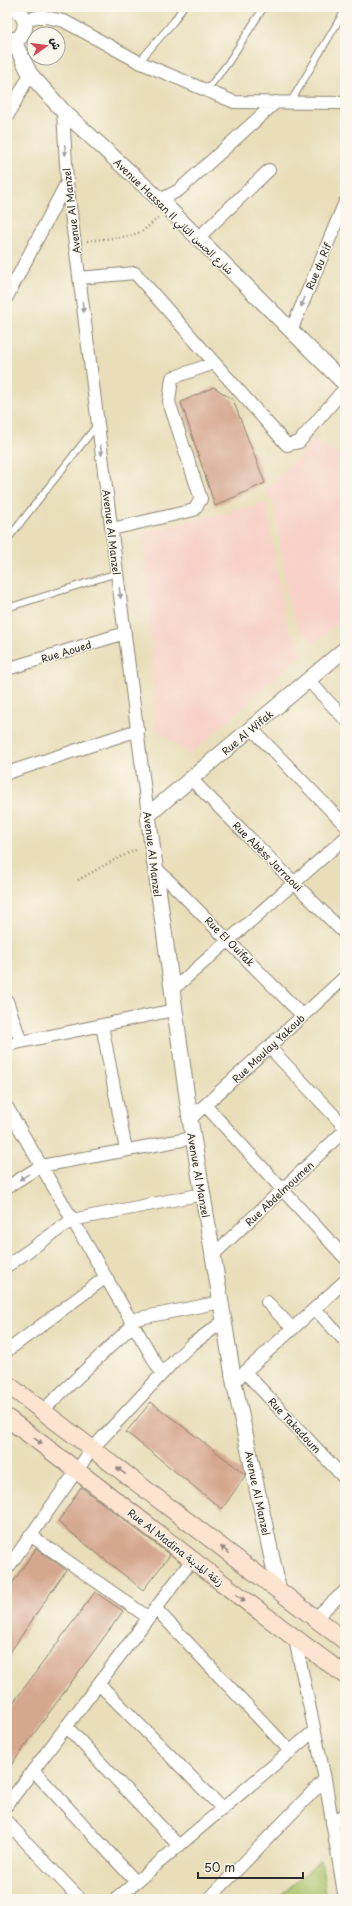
<svg xmlns="http://www.w3.org/2000/svg" width="352" height="1906" font-family="'Playpen Sans','Playpen Sans Arabic',sans-serif">
<style>
.built{fill:#f7d1c8}
.green{fill:#a9c369;stroke:#6a774a}
.building{fill:#d6a78f}
.lines{fill:none;stroke-linecap:round;stroke-linejoin:round}
.service-casing{stroke:#8a8472;stroke-width:8}
.minor-casing{stroke:#8a8472;stroke-width:14}
.tertiary-casing{stroke:#8a8472;stroke-width:17}
.secondary-casing{stroke:#8a8472;stroke-width:19}
.path{stroke:#8a8472;stroke-width:2.5;stroke-dasharray:1 3;stroke-linecap:butt}
.service{stroke:#fff;stroke-width:6}
.minor{stroke:#fff;stroke-width:12}
.tertiary{stroke:#fff;stroke-width:15}
.secondary{stroke:#fde4d0;stroke-width:17}
.oneway{fill:#a0a0a0}
.oneway2{fill:#94887e}
.labels{text-anchor:middle;dominant-baseline:central;stroke-width:3;stroke-linejoin:round;paint-order:stroke}
.street-label{font-size:10px;fill:#2b2b2b;stroke:#fbf7ec}
</style>
<rect width="100%" height="100%" fill="#fbf7ec"/>
<filter id="ink" filterUnits="userSpaceOnUse"><feTurbulence type="fractalNoise" baseFrequency=".025" numOctaves="2"/><feDisplacementMap in="SourceGraphic" scale="8" xChannelSelector="R" yChannelSelector="G"/><feConvolveMatrix kernelMatrix="1 2 1 2 8 2 1 2 1" color-interpolation-filters="sRGB"/></filter>
<filter id="wash" filterUnits="userSpaceOnUse"><feTurbulence type="fractalNoise" baseFrequency=".012" numOctaves="4" result="noise"/><feDisplacementMap in="SourceGraphic" scale="16" xChannelSelector="R" yChannelSelector="G"/><feGaussianBlur stdDeviation="0.9" result="paint"/><feColorMatrix in="noise" values="0 0 0 0 0 0 0 0 0 0 0 0 0 0 0 0 0 1.4 0 .05"/><feComposite in="paint" operator="in"/></filter>
<g filter="url(#wash)">
<rect width="100%" height="100%" fill="#e9deb9"/>
<!-- built -->
<path class="built" d="M 315,440 L 345,459 L 345,617 L 314,643 L 298,628 L 288,598 L 274,504 L 264,491 Z
M 266,503 L 285,621 L 303,652 L 190,755 L 156,729 L 144,532 Z"/>
<!-- green -->
<path class="green" d="M 321,1860 L 327,1899 L 276,1899 Z"/>
<g id="blocks">
<!-- building -->
<path class="building" d="M 214,387 L 233,400 L 265,483 L 215,506 L 181,402 Z
M 151,1402 L 245,1474 L 245,1476 L 222,1509 L 126,1432 Z
M 81,1487 L 170,1555 L 143,1590 L 58,1522 Z
M 36,1548 L 66,1570 L 7,1657 L 7,1591 Z
M 95,1592 L 123,1611 L 7,1771 L 7,1711 Z"/>
</g>
</g>
<g filter="url(#ink)">
<use href="#blocks" fill-opacity="0" stroke="#8a8472" stroke-width="1"/>
<g class="lines">
<!-- service casing -->
<g class="service-casing">
<path id="service" d="M 139,62 L 174,21 L 183,7
M 206,91 L 228,63 L 264,7
M 290,103 L 345,10
M 7,540 L 97,425
M 7,608 L 117,573"/>
</g>
<!-- minor casing -->
<g class="minor-casing">
<path id="minor" d="M 25,20 L 40,16 L 64,21 L 139,62 L 234,102 L 345,103
M 63,111 L 67,182 L 148,815
M 7,117 L 30,74
M 160,200 L 179,190 L 276,102
M 198,238 L 269,170
M 79,278 L 135,273 L 287,445 L 299,442 L 345,388
M 7,297 L 67,182
M 291,331 L 345,202
M 112,529 L 194,510 L 201,499 L 169,402 L 172,378 L 214,363
M 7,669 L 125,633
M 308,680 L 345,719
M 251,728 L 345,825
M 7,773 L 138,730
M 191,779 L 345,934
M 155,867 L 303,1016
M 171,991 L 345,838
M 7,1001 L 21,1042
M 102,1025 L 126,1150
M 7,1045 L 174,1010
M 269,1047 L 345,1127
M 205,1105 L 345,1258
M 7,1107 L 162,1374
M 190,1119 L 345,977
M 7,1187 L 41,1166 L 193,1138
M 213,1255 L 345,1130
M 7,1266 L 72,1220 L 203,1194
M 267,1302 L 293,1329
M 315,1309 L 345,1341
M 130,1320 L 221,1302
M 7,1351 L 106,1277
M 245,1372 L 345,1479
M 234,1382 L 345,1281
M 42,1411 L 133,1325
M 30,1535 L 149,1618
M 7,1569 L 92,1449 L 176,1359 L 191,1345 L 224,1321
M 156,1609 L 291,1752
M 315,1618 L 345,1591
M 295,1639 L 325,1779 L 345,1899
M 99,1684 L 223,1809
M 66,1726 L 179,1846
M 33,1770 L 136,1882
M 7,1805 L 192,1560
M 7,1822 L 80,1899
M 332,1823 L 345,1814
M 116,1899 L 314,1731
M 209,1899 L 325,1779"/>
</g>
<!-- tertiary casing -->
<g class="tertiary-casing">
<path id="tertiary" d="M 7,8 C 25,8 31,27 18,39 L 7,40
M 13,40 L 30,74 L 63,111 L 160,200 L 345,384
M 279,1591 L 234,1382 L 224,1321 L 190,1119 L 148,815 L 345,649"/>
</g>
<!-- secondary casing -->
<g class="secondary-casing">
<path id="secondary" d="M 7,1384 L 345,1641
M 7,1418 C 121,1502 230,1592 345,1675"/>
</g>
<!-- path -->
<path class="path" d="M 87,241 L 130,236 L 143,231 L 158,218
M 78,880 L 116,859 L 138,849"/>
<!-- service -->
<use href="#service" class="service"/>
<!-- minor -->
<use href="#minor" class="minor"/>
<!-- tertiary -->
<use href="#tertiary" class="tertiary"/>
<!-- secondary -->
<use href="#secondary" class="secondary"/>
</g>
<!-- one-way arrows -->
<defs><path id="oneway-solid" d="M-6-.8H1V-3.2L6.5 0L1 3.2V.8H-6Z"/></defs>
<g class="oneway">
<use href="#oneway-solid" transform="translate(65 150) rotate(87)"/>
<use href="#oneway-solid" transform="translate(303 302) rotate(113)"/>
<use href="#oneway-solid" transform="translate(83 307) rotate(83)"/>
<use href="#oneway-solid" transform="translate(101 450) rotate(83)"/>
<use href="#oneway-solid" transform="translate(120 593) rotate(82)"/>
<use href="#oneway-solid" transform="translate(24 1177) rotate(148)"/>
</g>
<g class="oneway2">
<use href="#oneway-solid" transform="translate(38 1441) rotate(36)"/>
<use href="#oneway-solid" transform="translate(121 1471) rotate(-143)"/>
<use href="#oneway-solid" transform="translate(225 1550) rotate(-143)"/>
<use href="#oneway-solid" transform="translate(241 1598) rotate(37)"/>
</g>
</g>
<g class="labels">
<!-- street labels -->
<g class="street-label">
<text transform="translate(71 211) rotate(-97)">Avenue Al Manzel</text>
<text transform="translate(174 216) rotate(44)">Avenue Hassan II شارع الحسن الثاني</text>
<text transform="translate(318 266) rotate(-67)">Rue du Rif</text>
<text transform="translate(112 532) rotate(83)">Avenue Al Manzel</text>
<text transform="translate(66 651) rotate(-17)">Rue Aoued</text>
<text transform="translate(247 732) rotate(-40)">Rue Al Wifak</text>
<text transform="translate(153 854) rotate(83)">Avenue Al Manzel</text>
<text transform="translate(268 856) rotate(45)">Rue Abèss Jarraoui</text>
<text transform="translate(230 941) rotate(45)">Rue El Ouifak</text>
<text transform="translate(268 1048) rotate(-43)">Rue Moulay Yakoub</text>
<text transform="translate(199 1175) rotate(80)">Avenue Al Manzel</text>
<text transform="translate(279 1193) rotate(-43)">Rue Abdelmoumen</text>
<text transform="translate(295 1425) rotate(47)">Rue Takadoum</text>
<text transform="translate(258 1493) rotate(78)">Avenue Al Manzel</text>
<text transform="translate(176 1547) rotate(38)">Rue Al Madina زنقة المدينة</text>
</g>
</g>
<!-- margin -->
<rect width="352" height="1906" fill="none" stroke="#fbf7ec" stroke-width="24"/>
<!-- north arrow -->
<g transform="translate(46 46) rotate(76)"><circle r="19" fill="#fbf7ec" stroke="#a8a59f"/>
<path d="M0-3L7 15L0 10L-7 15Z" fill="#d1495b"/>
<text y="-6" font-size="11" font-weight="bold" text-anchor="middle" fill="#2b2b2b">ش</text>
</g>
<!-- scale -->
<path d="M198 1872v6h105v-6" fill="none" stroke="#2b2b2b" stroke-width="2"/>
<text x="204" y="1872" font-size="12" fill="#2b2b2b" stroke="#fbf7ec" stroke-width="3" paint-order="stroke">50 m</text>
</svg>
